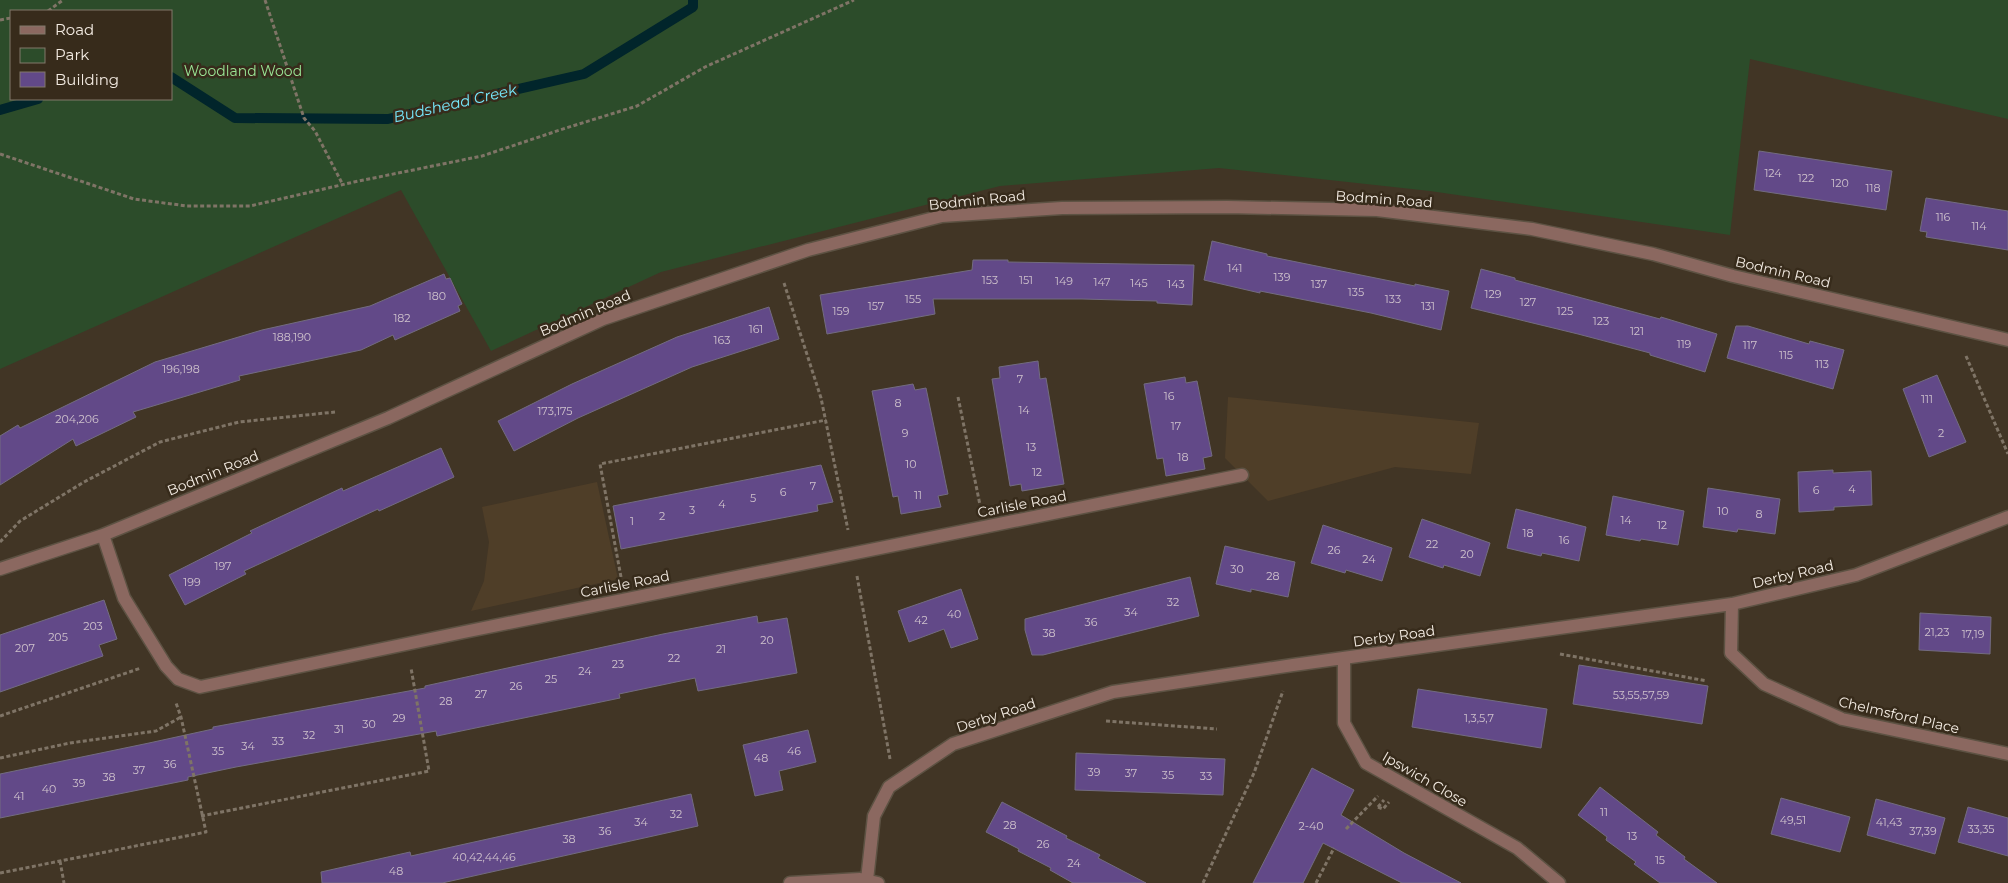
<svg xmlns="http://www.w3.org/2000/svg" width="2008" height="883" font-family="Montserrat,sans-serif">
<style>
.built{fill:#4f3e28}
.green{fill:#2c4c2a;fill-rule:evenodd}
.lines{fill:none;stroke-linecap:round;stroke-linejoin:round}
.stream{stroke:#01252b;stroke-width:10}
.building{fill:#624988;stroke:#736c80}
.street-casing{stroke:#5d5243;stroke-width:15}
.path{stroke:#7f7466;stroke-width:3;stroke-dasharray:4 2.5;stroke-linecap:butt}
.street{stroke:#8b6860;stroke-width:12}
.labels{text-anchor:middle;dominant-baseline:central;stroke-width:5;stroke-linejoin:round;paint-order:stroke}
.number-label{font-size:11px;fill:#cfc2cc}
.park-label{font-size:14px;fill:#99e494;stroke:#372b1b}
.street-label{font-size:14px;fill:#f3ebe2;stroke:#372b1b}
.water-label{font-size:15px;font-style:italic;fill:#77e8fc;stroke:#372b1b}
</style>
<rect width="100%" height="100%" fill="#413525"/>
<!-- built -->
<path class="built" d="M 1228,397 L 1479,423 L 1471,474 L 1395,467 L 1268,501 L 1225,458 Z
M 597,482 L 618,579 L 471,611 L 484,581 L 489,542 L 482,507 Z"/>
<!-- green -->
<path class="green" d="M 0,0 L 2008,0 L 2008,119 L 1750,59 L 1730,235 L 1430,191 L 1219,168 L 1000,186 L 661,272 L 491,351 L 401,190 L 0,369 ZM 171,11 L 171,99 L 11,99 L 11,11 Z"/>
<g class="lines">
<!-- stream -->
<path class="stream" d="M 171,77 L 235,118 L 388,119 L 584,74 L 693,7 L 693,0
M 0,110 L 38,99"/>
</g>
<!-- building -->
<path class="building" d="M 1759,151 L 1892,171 L 1886,210 L 1754,190 Z
M 1926,198 L 2008,211 L 2008,250 L 1926,237 L 1927,232 L 1920,231 Z
M 1212,241 L 1267,254 L 1267,256 L 1415,286 L 1415,284 L 1449,291 L 1441,330 L 1371,313 L 1260,291 L 1260,293 L 1204,280 Z
M 973,260 L 1008,260 L 1008,262 L 1194,265 L 1192,305 L 1157,303 L 1157,301 L 1082,299 L 933,299 L 935,314 L 827,334 L 820,295 L 972,270 Z
M 1481,269 L 1515,278 L 1515,280 L 1660,319 L 1661,317 L 1717,334 L 1705,372 L 1650,355 L 1650,353 L 1578,334 L 1471,308 Z
M 444,274 L 446,279 L 450,278 L 462,304 L 458,306 L 460,311 L 395,340 L 393,335 L 361,350 L 239,376 L 240,380 L 133,412 L 136,417 L 76,446 L 73,439 L 0,485 L 0,436 L 18,425 L 20,428 L 155,362 L 262,330 L 370,306 Z
M 769,307 L 779,339 L 692,367 L 578,418 L 514,451 L 498,421 L 572,384 L 677,337 Z
M 1736,326 L 1748,326 L 1809,344 L 1810,341 L 1844,350 L 1833,389 L 1727,358 Z
M 1038,361 L 1040,379 L 1046,378 L 1064,484 L 1022,491 L 1021,484 L 1010,486 L 992,379 L 1000,378 L 999,367 Z
M 1937,375 L 1966,442 L 1929,457 L 1903,389 Z
M 1185,377 L 1186,383 L 1197,381 L 1212,456 L 1203,458 L 1205,469 L 1166,476 L 1163,458 L 1157,459 L 1144,384 Z
M 913,384 L 915,390 L 926,388 L 948,494 L 938,496 L 941,507 L 901,514 L 898,496 L 893,497 L 872,391 Z
M 441,448 L 454,477 L 379,511 L 378,509 L 244,571 L 246,574 L 185,605 L 169,575 L 252,533 L 250,531 L 342,488 L 343,491 Z
M 821,465 L 833,502 L 817,505 L 818,511 L 621,549 L 613,506 Z
M 1833,470 L 1833,473 L 1871,471 L 1872,505 L 1834,507 L 1834,510 L 1799,512 L 1798,472 Z
M 1708,488 L 1780,499 L 1775,534 L 1738,529 L 1737,532 L 1703,527 Z
M 1613,496 L 1684,511 L 1678,545 L 1641,539 L 1640,541 L 1606,535 Z
M 1516,509 L 1586,527 L 1579,561 L 1542,553 L 1541,556 L 1507,548 Z
M 1422,519 L 1490,543 L 1480,576 L 1444,565 L 1443,568 L 1409,557 Z
M 1323,525 L 1392,548 L 1382,581 L 1346,570 L 1345,573 L 1311,563 Z
M 1225,546 L 1295,562 L 1288,597 L 1251,589 L 1251,592 L 1216,584 Z
M 1190,577 L 1199,616 L 1043,655 L 1032,655 L 1025,630 L 1025,619 Z
M 961,589 L 978,639 L 951,648 L 944,629 L 909,642 L 898,611 Z
M 104,600 L 117,639 L 99,645 L 103,656 L 0,692 L 0,635 Z
M 1920,613 L 1991,617 L 1990,654 L 1919,650 Z
M 757,616 L 758,623 L 787,618 L 797,673 L 698,691 L 695,678 L 619,694 L 620,698 L 437,736 L 436,731 L 236,767 L 188,777 L 188,780 L 0,818 L 0,774 L 149,743 L 213,729 L 213,727 L 425,688 L 425,686 L 663,634 Z
M 1579,665 L 1708,686 L 1702,724 L 1573,704 Z
M 1418,689 L 1547,709 L 1541,748 L 1412,727 Z
M 808,730 L 816,762 L 779,771 L 783,790 L 755,796 L 743,745 Z
M 1076,753 L 1225,759 L 1223,795 L 1075,790 Z
M 1312,768 L 1354,790 L 1341,815 L 1404,853 L 1461,883 L 1402,883 L 1323,843 L 1303,883 L 1253,883 Z
M 1600,787 L 1658,832 L 1656,835 L 1685,857 L 1684,859 L 1717,883 L 1660,883 L 1634,864 L 1636,862 L 1606,840 L 1607,837 L 1578,815 Z
M 691,794 L 698,826 L 442,883 L 322,883 L 321,872 L 410,852 L 411,856 Z
M 1781,798 L 1850,817 L 1840,852 L 1771,834 Z
M 1876,799 L 1945,818 L 1935,854 L 1867,835 Z
M 1002,802 L 1067,836 L 1066,838 L 1100,855 L 1098,858 L 1146,883 L 1073,883 L 1050,870 L 1051,868 L 1018,851 L 1019,849 L 986,832 Z
M 1968,807 L 2008,818 L 2008,856 L 1958,842 Z"/>
<g class="lines">
<!-- street casing -->
<g class="street-casing">
<path id="street" d="M 103,535 L 124,598 L 166,666 L 178,679 L 200,687 L 464,632 L 1242,475
M 0,569 L 103,535 L 388,418 L 603,319 L 808,250 L 942,216 L 1062,208 L 1227,207 L 1377,210 L 1532,229 L 1653,254 L 1733,276 L 2008,340
M 1732,604 L 1731,653 L 1764,684 L 1842,719 L 2008,754
M 1344,658 L 1344,723 L 1366,763 L 1517,848 L 1559,883
M 867,880 L 874,816 L 889,787 L 953,744 L 1113,692 L 1293,665 L 1732,604 L 1856,575 L 2008,517
M 790,883 L 860,879 L 878,883"/>
</g>
<!-- path -->
<path class="path" d="M 265,0 L 304,118 L 315,131 L 343,185
M 48,11 L 63,0
M 0,20 L 11,18
M 0,154 L 134,199 L 187,206 L 250,206 L 354,182 L 482,156 L 566,128 L 637,106 L 705,67 L 854,0
M 784,283 L 821,398 L 848,530
M 1966,356 L 2008,454
M 958,397 L 980,505
M 0,542 L 20,521 L 84,482 L 160,442 L 239,422 L 335,412
M 857,576 L 890,759
M 621,577 L 600,464 L 826,420
M 1560,654 L 1707,681
M 0,716 L 141,668
M 1106,721 L 1217,729
M 0,758 L 70,743 L 156,731 L 181,717
M 1378,807 L 1384,800
M 1378,807 L 1383,809 L 1389,802
M 201,816 L 429,771 L 411,668
M 1346,829 L 1378,796
M 60,861 L 64,883
M 0,873 L 206,832 L 181,717 L 176,703
M 1203,883 L 1254,773 L 1283,691
M 1316,883 L 1334,848"/>
<!-- street -->
<use href="#street" class="street"/>
</g>
<g class="labels">
<!-- number labels -->
<g class="number-label">
<text x="1773" y="173">124</text>
<text x="1806" y="178">122</text>
<text x="1840" y="183">120</text>
<text x="1873" y="188">118</text>
<text x="1943" y="217">116</text>
<text x="1979" y="226">114</text>
<text x="1235" y="268">141</text>
<text x="1282" y="277">139</text>
<text x="990" y="280">153</text>
<text x="1026" y="280">151</text>
<text x="1064" y="281">149</text>
<text x="1102" y="282">147</text>
<text x="1139" y="283">145</text>
<text x="1176" y="284">143</text>
<text x="1319" y="284">137</text>
<text x="1356" y="292">135</text>
<text x="1493" y="294">129</text>
<text x="437" y="296">180</text>
<text x="913" y="299">155</text>
<text x="1393" y="299">133</text>
<text x="1528" y="302">127</text>
<text x="876" y="306">157</text>
<text x="1428" y="306">131</text>
<text x="841" y="311">159</text>
<text x="1565" y="311">125</text>
<text x="402" y="318">182</text>
<text x="1601" y="321">123</text>
<text x="756" y="329">161</text>
<text x="1637" y="331">121</text>
<text x="292" y="337">188,190</text>
<text x="722" y="340">163</text>
<text x="1684" y="344">119</text>
<text x="1750" y="345">117</text>
<text x="1786" y="355">115</text>
<text x="1822" y="364">113</text>
<text x="181" y="369">196,198</text>
<text x="1020" y="379">7</text>
<text x="1169" y="396">16</text>
<text x="1927" y="399">111</text>
<text x="898" y="403">8</text>
<text x="1024" y="410">14</text>
<text x="555" y="411">173,175</text>
<text x="77" y="419">204,206</text>
<text x="1176" y="426">17</text>
<text x="905" y="433">9</text>
<text x="1941" y="433">2</text>
<text x="1031" y="447">13</text>
<text x="1183" y="457">18</text>
<text x="911" y="464">10</text>
<text x="1037" y="472">12</text>
<text x="813" y="486">7</text>
<text x="1852" y="489">4</text>
<text x="1816" y="490">6</text>
<text x="783" y="492">6</text>
<text x="918" y="495">11</text>
<text x="753" y="498">5</text>
<text x="722" y="504">4</text>
<text x="692" y="510">3</text>
<text x="1723" y="511">10</text>
<text x="1759" y="514">8</text>
<text x="662" y="516">2</text>
<text x="1626" y="520">14</text>
<text x="632" y="521">1</text>
<text x="1662" y="525">12</text>
<text x="1528" y="533">18</text>
<text x="1564" y="540">16</text>
<text x="1432" y="544">22</text>
<text x="1334" y="550">26</text>
<text x="1467" y="554">20</text>
<text x="1369" y="559">24</text>
<text x="223" y="566">197</text>
<text x="1237" y="569">30</text>
<text x="1273" y="576">28</text>
<text x="192" y="582">199</text>
<text x="1173" y="602">32</text>
<text x="1131" y="612">34</text>
<text x="954" y="614">40</text>
<text x="921" y="620">42</text>
<text x="1091" y="622">36</text>
<text x="93" y="626">203</text>
<text x="1937" y="632">21,23</text>
<text x="1049" y="633">38</text>
<text x="1973" y="634">17,19</text>
<text x="58" y="637">205</text>
<text x="767" y="640">20</text>
<text x="25" y="648">207</text>
<text x="721" y="649">21</text>
<text x="674" y="658">22</text>
<text x="618" y="664">23</text>
<text x="585" y="671">24</text>
<text x="551" y="679">25</text>
<text x="516" y="686">26</text>
<text x="481" y="694">27</text>
<text x="1641" y="695">53,55,57,59</text>
<text x="446" y="701">28</text>
<text x="399" y="718">29</text>
<text x="1479" y="718">1,3,5,7</text>
<text x="369" y="724">30</text>
<text x="339" y="729">31</text>
<text x="309" y="735">32</text>
<text x="278" y="741">33</text>
<text x="248" y="746">34</text>
<text x="218" y="751">35</text>
<text x="794" y="751">46</text>
<text x="761" y="758">48</text>
<text x="170" y="764">36</text>
<text x="139" y="770">37</text>
<text x="1094" y="772">39</text>
<text x="1131" y="773">37</text>
<text x="1168" y="775">35</text>
<text x="1206" y="776">33</text>
<text x="109" y="777">38</text>
<text x="79" y="783">39</text>
<text x="49" y="789">40</text>
<text x="19" y="796">41</text>
<text x="1604" y="812">11</text>
<text x="676" y="814">32</text>
<text x="1793" y="820">49,51</text>
<text x="641" y="822">34</text>
<text x="1889" y="822">41,43</text>
<text x="1010" y="825">28</text>
<text x="1311" y="826">2-40</text>
<text x="1981" y="829">33,35</text>
<text x="605" y="831">36</text>
<text x="1923" y="831">37,39</text>
<text x="1632" y="836">13</text>
<text x="569" y="839">38</text>
<text x="1043" y="844">26</text>
<text x="484" y="857">40,42,44,46</text>
<text x="1660" y="860">15</text>
<text x="1074" y="863">24</text>
<text x="396" y="871">48</text>
</g>
<!-- park labels -->
<g class="park-label">
<text x="243" y="71">Woodland Wood</text>
</g>
<!-- street labels -->
<g class="street-label">
<text transform="translate(1384 199) rotate(4)">Bodmin Road</text>
<text transform="translate(977 200) rotate(-6)">Bodmin Road</text>
<text transform="translate(1783 272) rotate(13)">Bodmin Road</text>
<text transform="translate(585 313) rotate(-23)">Bodmin Road</text>
<text transform="translate(213 473) rotate(-22)">Bodmin Road</text>
<text transform="translate(1022 504) rotate(-11)">Carlisle Road</text>
<text transform="translate(1793 574) rotate(-13)">Derby Road</text>
<text transform="translate(625 584) rotate(-11)">Carlisle Road</text>
<text transform="translate(1394 636) rotate(-8)">Derby Road</text>
<text transform="translate(996 715) rotate(-18)">Derby Road</text>
<text transform="translate(1899 715) rotate(13)">Chelmsford Place</text>
<text transform="translate(1425 779) rotate(30)">Ipswich Close</text>
</g>
<!-- water labels -->
<g class="water-label">
<text transform="translate(455 103) rotate(-13)">Budshead Creek</text>
</g>
</g>
<!-- legend -->
<rect x="10" y="10" width="162" height="90" fill="#372b1b" stroke="#82786b"/>
<rect x="20" y="26" width="25" height="8" fill="#8b6860" stroke="#82786b"/>
<text x="55" y="35" font-size="15" fill="#f3ebe2">Road</text>
<rect x="20" y="48" width="25" height="15" fill="#2c4c2a" stroke="#82786b"/>
<text x="55" y="60" font-size="15" fill="#f3ebe2">Park</text>
<rect x="20" y="72" width="25" height="15" fill="#624988" stroke="#82786b"/>
<text x="55" y="85" font-size="15" fill="#f3ebe2">Building</text>
</svg>
